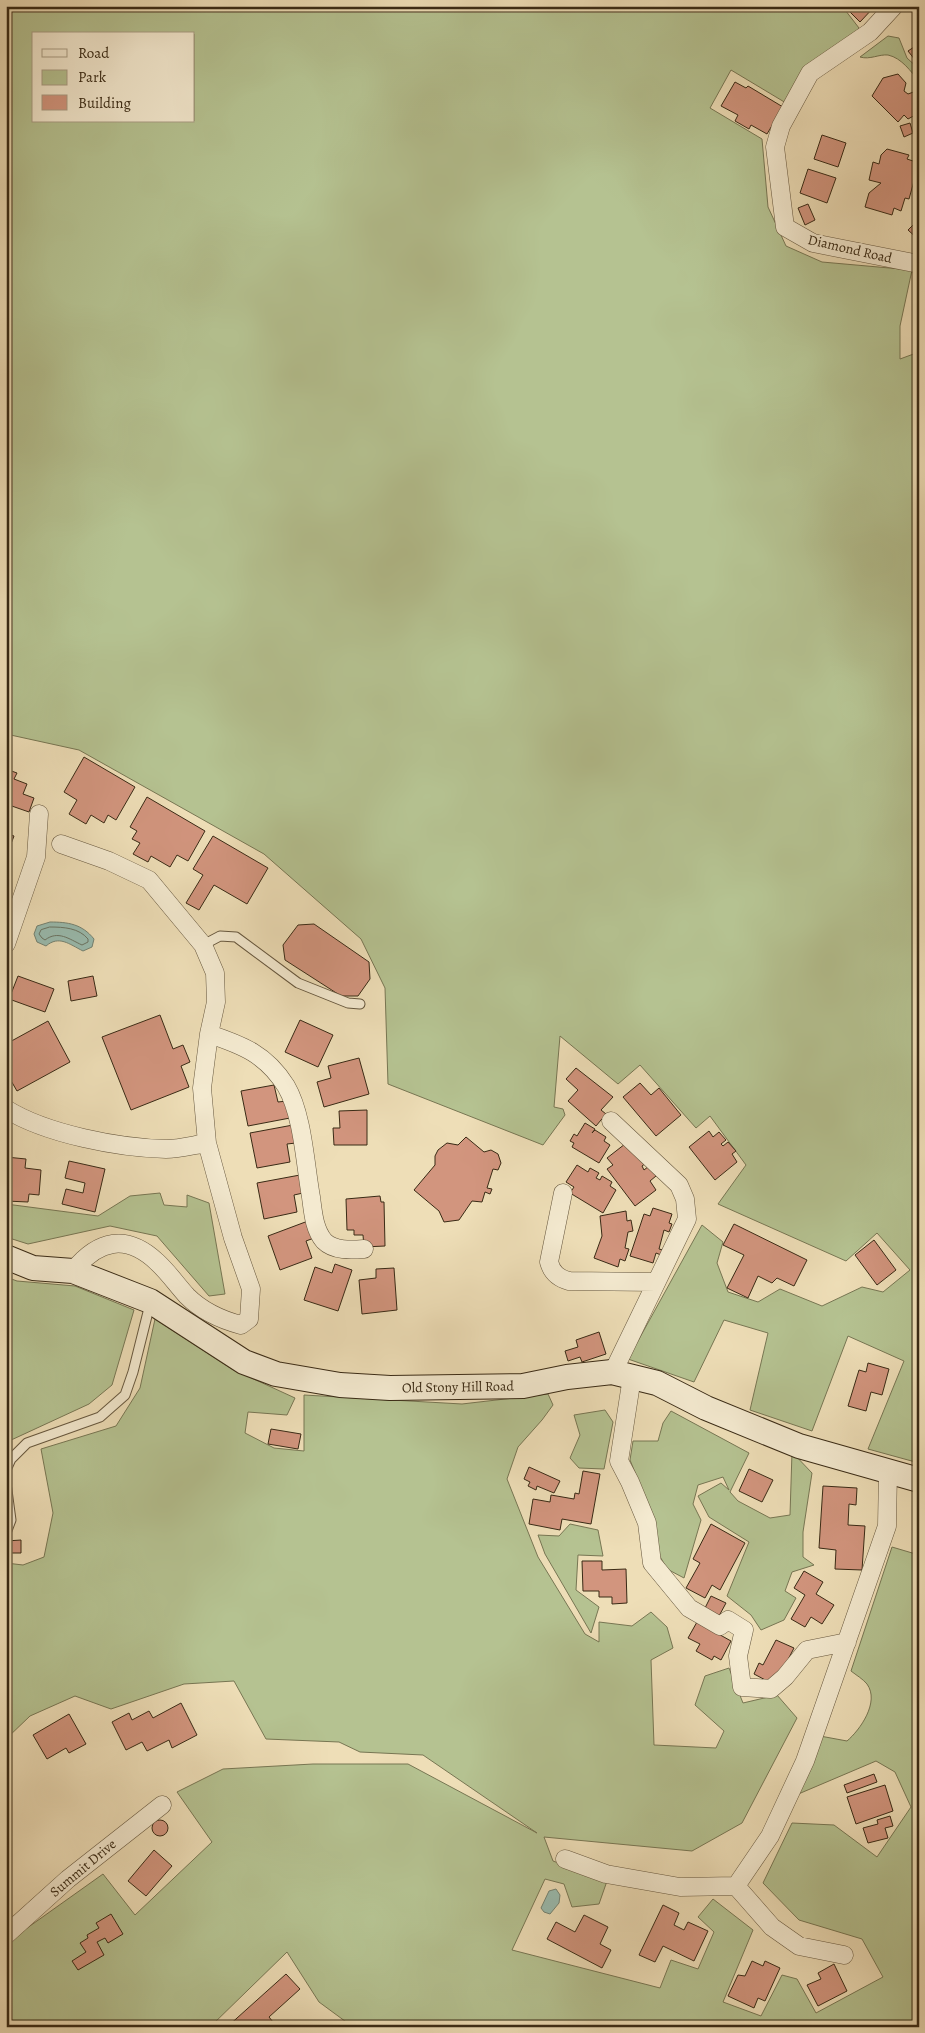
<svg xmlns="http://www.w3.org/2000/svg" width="925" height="2033" font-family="Alegreya,serif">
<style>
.green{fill:#b5c291;stroke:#777653;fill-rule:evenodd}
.water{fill:#99bcb0;stroke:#738272}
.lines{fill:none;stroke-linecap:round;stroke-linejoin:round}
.shore{stroke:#697362;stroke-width:1}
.building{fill:#d2957e;stroke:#392a15}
.lane-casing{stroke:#66573e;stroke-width:11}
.street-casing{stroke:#66573e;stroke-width:19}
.secondary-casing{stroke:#392a15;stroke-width:26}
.lane{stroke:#f4ead0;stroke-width:9}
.street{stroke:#f4ead0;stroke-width:18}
.secondary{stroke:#f4ead0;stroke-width:24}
.labels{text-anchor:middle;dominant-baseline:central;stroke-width:4.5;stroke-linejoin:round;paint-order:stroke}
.street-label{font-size:14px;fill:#392a15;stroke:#f4ead0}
</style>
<rect width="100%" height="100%" fill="#eedeb7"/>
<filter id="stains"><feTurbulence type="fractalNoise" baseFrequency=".004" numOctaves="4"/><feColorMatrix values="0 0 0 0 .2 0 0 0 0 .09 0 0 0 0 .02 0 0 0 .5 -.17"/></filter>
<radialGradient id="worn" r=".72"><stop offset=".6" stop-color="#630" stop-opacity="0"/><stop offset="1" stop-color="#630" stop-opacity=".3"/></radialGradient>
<!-- green -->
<path class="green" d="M 6,6 L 842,6 L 859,28 L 786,103 L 731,70 L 710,108 L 762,139 L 768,207 L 786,246 L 822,262 L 912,270 L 900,326 L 900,359 L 919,352 L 919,1463 L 868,1449 L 904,1361 L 848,1336 L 812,1431 L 750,1410 L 768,1333 L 724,1320 L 694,1382 L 628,1359 L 702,1225 L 723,1242 L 717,1263 L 728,1292 L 758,1302 L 780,1289 L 822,1306 L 862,1287 L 883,1292 L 910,1270 L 877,1233 L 846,1261 L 718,1204 L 746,1165 L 710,1116 L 696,1128 L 640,1065 L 618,1084 L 560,1036 L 554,1107 L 563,1109 L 565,1115 L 543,1145 L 388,1084 L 385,988 L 361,939 L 264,854 L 79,750 L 6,734 ZM 34,34 L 194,34 L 194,121 L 34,121 Z
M 888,36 L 899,38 L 907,58 L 919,69 L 919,81 C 911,72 902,58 888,55 C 879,54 870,60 860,57 Z
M 160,1193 L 164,1205 L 187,1207 L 187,1195 L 209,1203 L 225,1294 L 209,1296 L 157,1236 L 110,1226 L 28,1244 L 6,1237 L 6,1204 L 98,1216 L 130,1196 Z
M 6,1277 L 17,1281 L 75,1286 L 134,1310 L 112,1385 L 89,1404 L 9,1441 L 6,1439 Z
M 155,1319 L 232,1369 L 295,1398 L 287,1415 L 248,1412 L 245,1433 L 274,1448 L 304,1451 L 304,1395 L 462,1404 L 548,1394 L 553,1405 L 542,1420 L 518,1447 L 507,1479 L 538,1557 L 585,1634 L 599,1642 L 599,1622 L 632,1626 L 651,1612 L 667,1627 L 673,1648 L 651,1660 L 654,1745 L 716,1748 L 724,1731 L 695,1705 L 705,1676 L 729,1668 L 743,1703 L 777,1695 L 797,1718 L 742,1823 L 692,1851 L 544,1837 L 553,1861 L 607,1881 L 599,1904 L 572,1907 L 564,1884 L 545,1879 L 512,1950 L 660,1988 L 671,1960 L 698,1969 L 714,1932 L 698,1917 L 713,1899 L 753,1930 L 723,2002 L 761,2016 L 782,1975 L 797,1979 L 816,2013 L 883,1977 L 862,1939 L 799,1920 L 763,1883 L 792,1823 L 834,1825 L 877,1857 L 911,1807 L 895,1772 L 876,1761 L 796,1795 L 820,1736 L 847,1741 C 860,1730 880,1702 867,1684 C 863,1679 856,1675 851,1671 L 892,1547 L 919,1555 L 919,2027 L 353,2027 L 319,2002 L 287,1952 L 210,2027 L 6,2027 L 6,1943 L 103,1874 L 135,1915 L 212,1842 L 177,1792 L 223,1769 L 313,1764 L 408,1764 L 537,1833 L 423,1755 L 360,1752 L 339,1742 L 266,1739 L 234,1681 L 184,1684 L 111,1709 L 75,1696 L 30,1716 L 6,1739 L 6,1563 L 23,1565 L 44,1557 L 53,1513 L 41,1449 L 116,1426 L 140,1388 Z
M 605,1410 L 613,1422 L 604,1469 L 579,1468 L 570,1458 L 580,1435 L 574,1415 Z
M 671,1411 L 749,1453 L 730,1492 L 738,1501 L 770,1518 L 790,1515 L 792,1452 L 812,1473 L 803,1532 L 803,1557 L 814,1565 L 792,1572 L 785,1591 L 796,1598 L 784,1620 L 761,1630 L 751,1615 L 727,1596 L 749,1542 L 709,1517 L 698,1496 L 721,1483 L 729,1490 L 723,1477 L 698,1485 L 693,1504 L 701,1520 L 684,1578 L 667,1569 L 657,1551 L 655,1522 L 630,1460 L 633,1441 L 658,1441 L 663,1423 Z
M 570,1524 L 598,1530 L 603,1556 L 578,1555 L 576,1590 L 599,1607 L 591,1633 L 545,1554 L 538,1535 L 559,1536 Z"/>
<!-- water -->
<path class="water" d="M 50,922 C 68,922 82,924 94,939 L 92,947 L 83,951 C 69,944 59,935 46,946 L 37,942 L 34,934 L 37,926 Z
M 556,1889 L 560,1895 L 559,1903 L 550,1914 L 544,1912 L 541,1908 L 549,1891 Z"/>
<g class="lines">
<!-- shore -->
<path class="shore" d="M 50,927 C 64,927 79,928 88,939 L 88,942 L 82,945 C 69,939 58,930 45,940 L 42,938 L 39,934 L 41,930 Z"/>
</g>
<!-- building -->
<path class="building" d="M 844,6 L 875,6 L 860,22 Z
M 918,37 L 919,37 L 919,65 L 908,51 L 917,45 L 916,42 Z
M 898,74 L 906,83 L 904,91 L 908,94 L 919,90 L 919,113 L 908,119 L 904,115 L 898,122 L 872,96 L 883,78 Z
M 735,82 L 746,88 L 748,86 L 783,107 L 767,134 L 751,125 L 749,129 L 735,121 L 738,115 L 721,106 Z
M 910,123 L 913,133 L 904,137 L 900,126 Z
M 822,135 L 846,143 L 838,167 L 814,159 Z
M 887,149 L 909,155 L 907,159 L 919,163 L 909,199 L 905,198 L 901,211 L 894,208 L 892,215 L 865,207 L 869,193 L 881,183 L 869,180 L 873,162 L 879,164 L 881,155 Z
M 808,169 L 836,178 L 827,203 L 800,193 Z
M 808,204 L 815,220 L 805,225 L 798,208 Z
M 919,219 L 919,240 L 908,230 Z
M 84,757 L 135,787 L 116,820 L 108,815 L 104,823 L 91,815 L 86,824 L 69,814 L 77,800 L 64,792 Z
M 6,769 L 17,773 L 14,779 L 27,784 L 23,794 L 34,798 L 29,812 L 6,804 Z
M 147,797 L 205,831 L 188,861 L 177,855 L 170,867 L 151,856 L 148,862 L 133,854 L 140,843 L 132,839 L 137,831 L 130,827 Z
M 6,833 L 14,836 L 9,849 L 6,848 Z
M 213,836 L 268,868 L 247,904 L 214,885 L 199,910 L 186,903 L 203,875 L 193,869 Z
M 314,924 L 369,962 L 370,979 L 358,996 L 341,996 L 285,960 L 283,945 L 298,925 Z
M 18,976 L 54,989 L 45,1012 L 9,999 Z
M 93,976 L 97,996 L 71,1001 L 68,981 Z
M 160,1015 L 173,1049 L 183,1045 L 190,1062 L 181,1066 L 189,1087 L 131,1110 L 102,1037 Z
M 300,1020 L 333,1035 L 318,1067 L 285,1052 Z
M 48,1021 L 70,1062 L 17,1091 L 6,1072 L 6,1044 Z
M 359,1058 L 369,1094 L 324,1107 L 317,1082 L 331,1078 L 328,1066 Z
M 576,1068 L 613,1097 L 601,1110 L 606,1114 L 596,1126 L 568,1101 L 578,1090 L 566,1079 Z
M 640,1083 L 651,1095 L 659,1088 L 681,1115 L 656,1136 L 623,1097 Z
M 274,1085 L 278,1102 L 287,1101 L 290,1118 L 248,1126 L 241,1091 Z
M 367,1110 L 367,1145 L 334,1145 L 333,1128 L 340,1128 L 339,1111 Z
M 585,1123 L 595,1129 L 592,1133 L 595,1130 L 606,1137 L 604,1141 L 610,1145 L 599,1163 L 572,1147 L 574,1143 L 570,1141 L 574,1134 L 577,1136 Z
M 293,1125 L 296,1143 L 287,1144 L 290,1162 L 257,1168 L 250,1133 Z
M 709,1131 L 713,1137 L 719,1132 L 726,1140 L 721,1144 L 723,1146 L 728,1142 L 736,1151 L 732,1154 L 737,1162 L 715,1180 L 689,1147 Z
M 466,1137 L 484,1152 L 491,1150 L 498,1154 L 501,1163 L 498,1170 L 493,1169 L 487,1188 L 492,1189 L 490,1194 L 485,1192 L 482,1202 L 472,1201 L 459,1220 L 444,1222 L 439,1211 L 414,1190 L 435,1165 L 435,1156 L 438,1150 L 447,1143 L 458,1145 Z
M 625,1144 L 646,1163 L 642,1166 L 644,1170 L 649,1166 L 656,1176 L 650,1181 L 656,1190 L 635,1206 L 607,1169 L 613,1165 L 607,1158 Z
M 6,1157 L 26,1159 L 25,1168 L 41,1170 L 39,1195 L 29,1194 L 28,1202 L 6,1201 L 8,1173 L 6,1173 Z
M 69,1161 L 105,1169 L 95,1212 L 62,1204 L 66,1189 L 83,1193 L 85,1183 L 65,1178 Z
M 577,1165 L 588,1172 L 590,1168 L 599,1173 L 596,1178 L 600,1180 L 602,1176 L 612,1182 L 610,1186 L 616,1190 L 603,1213 L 570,1193 L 574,1187 L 566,1182 Z
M 300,1175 L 303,1193 L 294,1195 L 297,1212 L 264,1219 L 257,1183 Z
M 380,1196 L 381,1202 L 384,1202 L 385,1246 L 364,1247 L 363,1235 L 354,1235 L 354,1230 L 347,1230 L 346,1199 Z
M 653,1208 L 672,1214 L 669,1223 L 672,1224 L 669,1232 L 664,1230 L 659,1249 L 663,1250 L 661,1255 L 656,1253 L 653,1263 L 630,1256 L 644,1214 L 650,1216 Z
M 626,1211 L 627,1221 L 631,1220 L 633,1231 L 628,1232 L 625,1248 L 629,1249 L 625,1261 L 620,1259 L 618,1267 L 594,1258 L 602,1236 L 600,1216 Z
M 308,1221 L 314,1238 L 306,1241 L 312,1258 L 280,1270 L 268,1236 Z
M 734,1224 L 807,1260 L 794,1286 L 777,1278 L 772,1283 L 758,1276 L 748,1298 L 727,1288 L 744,1255 L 723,1245 Z
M 874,1240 L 896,1270 L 877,1285 L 855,1255 Z
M 335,1264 L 352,1270 L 338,1311 L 304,1300 L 315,1267 L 332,1273 Z
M 394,1268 L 397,1310 L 362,1314 L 359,1280 L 376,1278 L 376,1269 Z
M 599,1332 L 606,1354 L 582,1362 L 580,1357 L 568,1361 L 565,1351 L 578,1347 L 576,1340 Z
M 868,1363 L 889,1369 L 882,1395 L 871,1392 L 866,1411 L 848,1406 L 859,1370 L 866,1372 Z
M 271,1429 L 301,1434 L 298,1449 L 268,1444 Z
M 529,1467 L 560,1481 L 554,1493 L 537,1486 L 536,1490 L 528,1486 L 530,1482 L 524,1479 Z
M 749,1469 L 773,1480 L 762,1502 L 739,1491 Z
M 583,1471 L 600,1474 L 591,1524 L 562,1519 L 560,1530 L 529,1524 L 533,1499 L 550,1502 L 551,1495 L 574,1499 L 575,1493 L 579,1494 Z
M 823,1486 L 857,1488 L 856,1505 L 849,1504 L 848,1525 L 865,1526 L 862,1570 L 835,1569 L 836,1550 L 819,1548 Z
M 711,1524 L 745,1543 L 720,1590 L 712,1585 L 705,1598 L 686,1588 L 700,1563 L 693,1559 Z
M 21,1540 L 21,1553 L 6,1553 L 6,1541 Z
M 582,1561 L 602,1561 L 602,1570 L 626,1569 L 627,1603 L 612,1604 L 612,1597 L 599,1597 L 599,1591 L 583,1591 Z
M 804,1571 L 823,1582 L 816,1594 L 834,1605 L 822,1624 L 811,1617 L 805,1627 L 791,1619 L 805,1595 L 794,1588 Z
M 711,1596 L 726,1603 L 719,1616 L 705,1608 Z
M 697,1622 L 731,1641 L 721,1660 L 714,1656 L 712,1660 L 696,1651 L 700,1644 L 688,1638 Z
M 776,1640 L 794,1648 L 779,1677 L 771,1683 L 754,1674 L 759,1663 L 763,1665 Z
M 181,1703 L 197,1735 L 172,1748 L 169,1740 L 147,1751 L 142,1742 L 126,1750 L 112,1722 L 129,1713 L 132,1720 L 149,1711 L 153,1718 Z
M 69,1714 L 86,1744 L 69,1753 L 66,1748 L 47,1759 L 33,1735 Z
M 874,1774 L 877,1782 L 847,1793 L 844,1785 Z
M 885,1785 L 893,1811 L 856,1824 L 847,1797 Z
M 890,1816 L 893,1826 L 885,1828 L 888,1838 L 868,1843 L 863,1828 L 878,1824 L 877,1820 Z
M152 1828a8 8 0 1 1 16 0a8 8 0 1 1-16 0Z
M 154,1850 L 172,1866 L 146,1896 L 128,1881 Z
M 663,1905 L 679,1913 L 674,1925 L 684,1930 L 688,1922 L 708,1931 L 694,1961 L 663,1946 L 655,1962 L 639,1955 Z
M 111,1914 L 123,1934 L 108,1943 L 105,1938 L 97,1942 L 104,1955 L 78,1970 L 72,1961 L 86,1952 L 80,1943 L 88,1938 L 87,1935 L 99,1928 L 96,1923 Z
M 584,1915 L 608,1927 L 600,1944 L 611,1950 L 602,1968 L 547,1939 L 556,1922 L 575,1932 Z
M 752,1961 L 763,1966 L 765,1961 L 780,1968 L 765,2001 L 758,1998 L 754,2008 L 728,1996 L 738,1975 L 745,1976 Z
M 834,1964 L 847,1991 L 818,2006 L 807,1985 L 821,1979 L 818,1973 Z
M 286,1974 L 300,1989 L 269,2017 L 277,2027 L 227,2027 Z"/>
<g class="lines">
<!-- lane casing -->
<g class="lane-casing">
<path id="lane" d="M 203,945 L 220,936 L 236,937 L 298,983 L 348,1003 L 360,1004
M 6,1470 L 11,1459 L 27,1443 L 100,1417 L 125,1395 L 133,1372 L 150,1304
M 6,1483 L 11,1520 L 6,1533"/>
</g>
<!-- street casing -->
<g class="street-casing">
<path id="street" d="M 894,6 L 870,32 L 810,73 L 781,126 L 775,147 L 785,227 L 813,243 L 919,264
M 61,844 L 109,861 L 149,880 L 203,945 L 215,973 L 216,1002 L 209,1034 L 202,1088 L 207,1143 L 233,1238 L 251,1289 L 249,1319 L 241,1325 C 222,1320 201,1310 187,1296 C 177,1285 168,1272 157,1262 C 126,1233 98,1240 73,1271
M 6,944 L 36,857 L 39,814
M 209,1034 C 242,1045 266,1054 286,1086 C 303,1115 305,1164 311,1197 C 313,1212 314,1229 324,1241 C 334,1251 351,1250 364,1249
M 6,1109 C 46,1134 119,1148 166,1149 C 179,1149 194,1145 207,1143
M 611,1121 L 679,1185 L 685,1199 L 687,1219 L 613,1372
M 563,1193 L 549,1262 C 552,1273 558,1278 569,1281 L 656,1282
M 632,1377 L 619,1461 L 630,1482 L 647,1523 L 652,1563 L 689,1608 L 720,1626 L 728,1620 L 744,1630 L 738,1656 L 742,1687 L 771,1689 L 785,1677 L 807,1650 L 847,1642
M 565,1859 L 606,1874 L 680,1887 L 736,1886 L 770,1836 L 805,1761 L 887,1526 L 888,1471
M 736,1886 L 772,1927 L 799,1946 L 844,1955
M 6,1935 L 68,1879 L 162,1805"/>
</g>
<!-- secondary casing -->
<g class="secondary-casing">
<path id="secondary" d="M 6,1257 L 33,1268 L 73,1271 L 150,1301 L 244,1362 L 276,1374 L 340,1385 L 390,1388 L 523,1386 L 567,1377 L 612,1372 L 657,1383 L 706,1408 L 799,1446 L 919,1480"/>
</g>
<!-- lane -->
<use href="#lane" class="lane"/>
<!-- street -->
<use href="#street" class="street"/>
<!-- secondary -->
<use href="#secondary" class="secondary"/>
</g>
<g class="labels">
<!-- street labels -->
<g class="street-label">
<text transform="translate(850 249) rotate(13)">Diamond Road</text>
<text transform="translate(458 1387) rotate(-1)">Old Stony Hill Road</text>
<text transform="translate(83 1868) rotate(-40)">Summit Drive</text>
</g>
</g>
<!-- margin -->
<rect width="925" height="2033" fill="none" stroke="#eedeb7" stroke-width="25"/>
<rect x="8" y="8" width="910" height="2018" fill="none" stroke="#392a15" stroke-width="2.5"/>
<rect x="12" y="12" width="900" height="2008" fill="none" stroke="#392a15"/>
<!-- legend -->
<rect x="32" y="32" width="162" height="90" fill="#f4ead0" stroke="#a99d85"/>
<rect x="42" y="49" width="25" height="8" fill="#f4ead0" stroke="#a99d85"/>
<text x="78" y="58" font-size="15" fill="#392a15">Road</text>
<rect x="42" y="70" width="25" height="15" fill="#b5c291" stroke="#a99d85"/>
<text x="78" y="82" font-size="15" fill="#392a15">Park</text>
<rect x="42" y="95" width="25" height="15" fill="#d2957e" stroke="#a99d85"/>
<text x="78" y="108" font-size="15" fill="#392a15">Building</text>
<rect width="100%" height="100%" filter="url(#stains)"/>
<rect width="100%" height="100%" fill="url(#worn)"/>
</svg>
